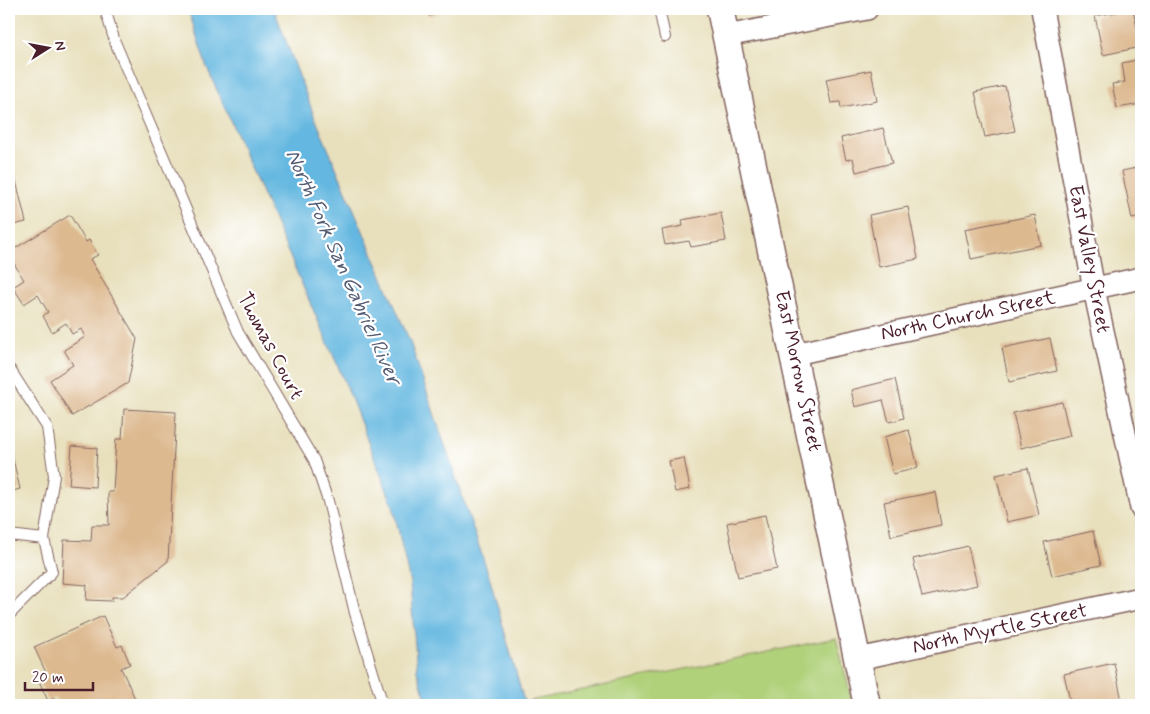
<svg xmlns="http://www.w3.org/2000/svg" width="1150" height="714" font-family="Mynerve,sans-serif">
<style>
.green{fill:#b0d17a;stroke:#7d7852}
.water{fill:#64b7e0;stroke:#576b86}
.building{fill:#ddb990}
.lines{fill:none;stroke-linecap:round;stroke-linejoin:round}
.service-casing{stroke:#81635e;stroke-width:12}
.minor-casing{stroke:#81635e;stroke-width:24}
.tertiary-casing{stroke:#81635e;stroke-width:29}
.service{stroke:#fff;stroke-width:10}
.minor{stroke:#fff;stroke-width:21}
.tertiary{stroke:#fff;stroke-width:26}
.labels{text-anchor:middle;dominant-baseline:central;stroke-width:4.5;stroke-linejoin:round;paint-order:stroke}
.street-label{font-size:20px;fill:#4a1f2b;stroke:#fff}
.water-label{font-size:21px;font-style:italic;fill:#545c73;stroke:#fff}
</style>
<rect width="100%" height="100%" fill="#fff"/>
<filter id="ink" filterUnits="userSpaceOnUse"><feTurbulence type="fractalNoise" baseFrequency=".02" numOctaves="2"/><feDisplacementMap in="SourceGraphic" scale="10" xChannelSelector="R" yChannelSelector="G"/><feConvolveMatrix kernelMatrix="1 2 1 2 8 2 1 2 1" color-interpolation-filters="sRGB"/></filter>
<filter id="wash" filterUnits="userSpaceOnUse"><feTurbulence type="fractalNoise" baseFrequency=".0096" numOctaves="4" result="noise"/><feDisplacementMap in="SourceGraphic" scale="20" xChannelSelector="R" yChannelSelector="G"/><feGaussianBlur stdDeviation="1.12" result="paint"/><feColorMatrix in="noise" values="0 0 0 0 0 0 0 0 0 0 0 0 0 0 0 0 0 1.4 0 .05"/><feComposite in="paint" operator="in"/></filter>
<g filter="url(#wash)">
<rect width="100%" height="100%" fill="#e8e0bd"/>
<!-- green -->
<path class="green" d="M 836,638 L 853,705 L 525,705 L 524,702 Z"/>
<!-- water -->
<path class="water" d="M 188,9 L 274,9 L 313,113 L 410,342 L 489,576 L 525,705 L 428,705 L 417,671 L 410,583 L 393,506 L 344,380 L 206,65 Z"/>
<g id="blocks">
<!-- building -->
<path class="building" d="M 426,9 L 447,9 L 429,16 Z
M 1133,9 L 1141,47 L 1103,55 L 1095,16 Z
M 1141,59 L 1141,104 L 1117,108 L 1112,84 L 1125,82 L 1122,63 Z
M 871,70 L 877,101 L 841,108 L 840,102 L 831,103 L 826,79 Z
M 1005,86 L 1015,131 L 985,137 L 975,92 Z
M 883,128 L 892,163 L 856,172 L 853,158 L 846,160 L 841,138 Z
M 9,152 L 26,222 L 9,226 Z
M 1141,167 L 1141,217 L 1132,219 L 1122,171 Z
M 908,207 L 918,259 L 879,267 L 869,215 Z
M 721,213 L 726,241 L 691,247 L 689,241 L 665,245 L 662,230 L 683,226 L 682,220 Z
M 70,215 L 86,242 L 89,240 L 98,255 L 90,259 L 137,339 L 128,383 L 72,416 L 50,380 L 73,365 L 64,350 L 85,337 L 81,329 L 72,334 L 66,323 L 52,332 L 43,316 L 48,312 L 38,295 L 24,304 L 13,287 L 24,280 L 9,255 L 9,252 Z
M 1035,215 L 1041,245 L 971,259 L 965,229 Z
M 1050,338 L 1057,371 L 1009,382 L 1002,348 Z
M 895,379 L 904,418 L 889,422 L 883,400 L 855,407 L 851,390 Z
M 1062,402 L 1070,436 L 1021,448 L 1013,413 Z
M 124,409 L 176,412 L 168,561 L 123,597 L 112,597 L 112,601 L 86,600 L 87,585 L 62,583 L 64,540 L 91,541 L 92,525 L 109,525 L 108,492 L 113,492 L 116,439 L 122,439 Z
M 909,430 L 918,468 L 893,474 L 884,437 Z
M 9,442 L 20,489 L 9,492 Z
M 72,446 L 97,448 L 95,487 L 69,485 Z
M 684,458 L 690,489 L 675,492 L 669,461 Z
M 1028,468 L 1039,515 L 1007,522 L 996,475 Z
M 935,492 L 941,525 L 891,536 L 884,502 Z
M 765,515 L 777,569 L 738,577 L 727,523 Z
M 1093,531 L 1101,565 L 1052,576 L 1044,542 Z
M 968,546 L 977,585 L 922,597 L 913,559 Z
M 103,616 L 117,647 L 122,645 L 130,664 L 121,668 L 138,705 L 59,705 L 55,698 L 48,701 L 39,681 L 48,677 L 34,647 Z
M 1114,663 L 1122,701 L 1101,705 L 1071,705 L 1064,674 Z"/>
</g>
</g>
<g filter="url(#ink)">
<use href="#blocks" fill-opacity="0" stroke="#81635e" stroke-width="1"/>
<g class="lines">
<!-- service casing -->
<g class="service-casing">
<path id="service" d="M 105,9 L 115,42 L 238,332 L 314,460 L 328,501 L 355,613 L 383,705
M 659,9 L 665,37
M 9,368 L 47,427 L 54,476 L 44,539 L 52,572 L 9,615
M 9,535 L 44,539"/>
</g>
<!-- minor casing -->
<g class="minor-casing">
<path id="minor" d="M 1042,9 L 1094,289 L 1141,508
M 726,36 L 867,9
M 795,354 L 1141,278
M 858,659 L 1141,598"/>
</g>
<!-- tertiary casing -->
<g class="tertiary-casing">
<path id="tertiary" d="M 720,9 L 867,705"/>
</g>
<!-- service -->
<use href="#service" class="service"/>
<!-- minor -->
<use href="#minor" class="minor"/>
<!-- tertiary -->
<use href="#tertiary" class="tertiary"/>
</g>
</g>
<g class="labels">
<!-- street labels -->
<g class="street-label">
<text transform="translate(1089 259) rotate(79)">East Valley Street</text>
<text transform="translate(968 316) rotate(-12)">North Church Street</text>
<text transform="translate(270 346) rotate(62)">Thomas Court</text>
<text transform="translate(798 371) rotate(78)">East Morrow Street</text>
<text transform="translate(1000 629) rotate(-12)">North Myrtle Street</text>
</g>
<!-- water labels -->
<g class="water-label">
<text transform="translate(343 267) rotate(66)">North Fork San Gabriel River</text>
</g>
</g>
<!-- margin -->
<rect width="1150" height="714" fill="none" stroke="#fff" stroke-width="30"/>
<!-- north arrow -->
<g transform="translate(48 48) rotate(79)" stroke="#ffffff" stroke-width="4" paint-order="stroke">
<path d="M0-4L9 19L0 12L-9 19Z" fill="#4a1f2b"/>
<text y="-8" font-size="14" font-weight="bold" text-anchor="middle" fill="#4a1f2b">N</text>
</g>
<!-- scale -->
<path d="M25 682v8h68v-8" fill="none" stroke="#4a1f2b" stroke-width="2.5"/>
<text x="32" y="682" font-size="15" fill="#4a1f2b" stroke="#ffffff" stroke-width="4" paint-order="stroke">20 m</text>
</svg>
